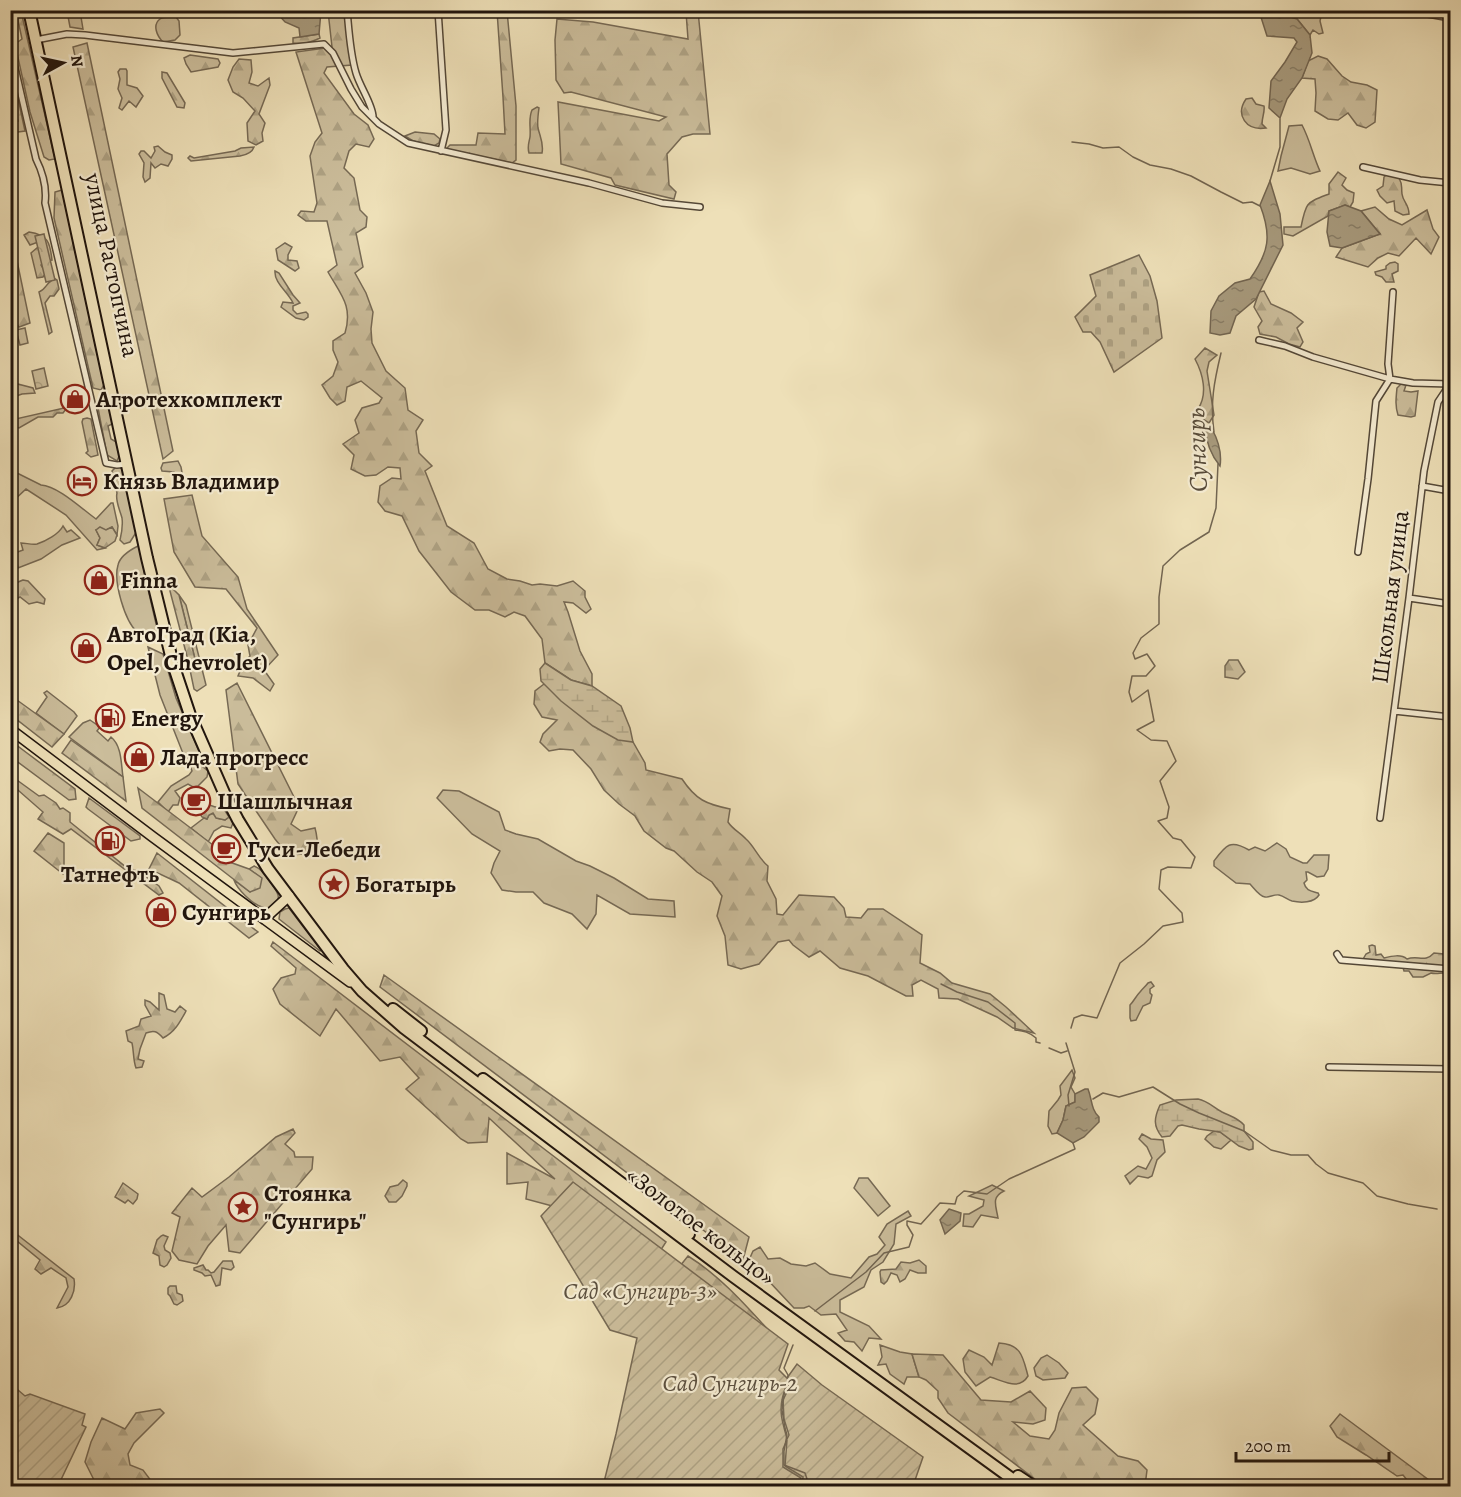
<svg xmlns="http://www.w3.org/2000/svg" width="1461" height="1497" font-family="Alegreya,serif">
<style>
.grass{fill:#cbbd9b;stroke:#766954;stroke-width:1.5}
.forest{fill:url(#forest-firs);stroke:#766954;stroke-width:1.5}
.wetland{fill:url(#wetland-marsh);stroke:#766954;stroke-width:1.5}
.cemetery{fill:url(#cemetery-stones);stroke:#766954;stroke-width:1.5}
.park{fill:url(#park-crowns);stroke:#766954;stroke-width:1.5}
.garden{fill:url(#garden-furrows);stroke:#766954;stroke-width:1.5;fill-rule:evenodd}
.water{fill:url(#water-ripples);stroke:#726551;stroke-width:1.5}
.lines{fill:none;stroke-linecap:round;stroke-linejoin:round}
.stream{stroke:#726551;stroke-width:1.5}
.street-casing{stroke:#544838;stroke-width:8}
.primary-casing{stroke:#21150d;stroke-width:12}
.highway-casing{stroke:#21150d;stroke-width:14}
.street{stroke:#f4ebd1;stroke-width:5}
.primary{stroke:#eee0b8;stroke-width:9}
.highway{stroke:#eee0b8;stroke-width:10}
.labels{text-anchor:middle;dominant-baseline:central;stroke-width:4.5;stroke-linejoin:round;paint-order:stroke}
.street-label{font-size:24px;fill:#21150d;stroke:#f4ebd1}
.poi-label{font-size:24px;font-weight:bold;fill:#21150d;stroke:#f4ebd1;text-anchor:start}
.park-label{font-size:24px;font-style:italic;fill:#5c503f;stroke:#f4ebd1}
.water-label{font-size:26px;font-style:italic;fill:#574b3a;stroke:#f4ebd1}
</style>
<defs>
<pattern id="forest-firs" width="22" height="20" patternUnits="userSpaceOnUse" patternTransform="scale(1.5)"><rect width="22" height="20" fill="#cbbd9b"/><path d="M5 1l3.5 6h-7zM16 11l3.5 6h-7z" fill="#aea284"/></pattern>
<pattern id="wetland-marsh" width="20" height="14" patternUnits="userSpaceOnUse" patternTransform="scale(1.5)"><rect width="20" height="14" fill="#cbbd9b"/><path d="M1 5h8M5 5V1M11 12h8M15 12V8" fill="none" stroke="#aea284"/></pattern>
<pattern id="cemetery-stones" width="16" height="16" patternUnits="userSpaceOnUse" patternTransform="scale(1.5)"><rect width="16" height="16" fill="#cbbd9b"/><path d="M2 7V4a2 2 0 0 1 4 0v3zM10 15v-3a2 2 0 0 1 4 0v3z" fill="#aea284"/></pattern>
<pattern id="park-crowns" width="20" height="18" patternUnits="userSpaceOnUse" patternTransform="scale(1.5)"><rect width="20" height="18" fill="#cbbd9b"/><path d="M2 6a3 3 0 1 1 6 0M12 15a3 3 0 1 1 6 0" fill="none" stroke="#aea284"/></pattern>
<pattern id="garden-furrows" width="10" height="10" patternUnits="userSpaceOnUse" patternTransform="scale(1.5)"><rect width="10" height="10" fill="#cbbd9b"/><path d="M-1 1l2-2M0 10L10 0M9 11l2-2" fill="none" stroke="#aea284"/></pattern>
<pattern id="water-ripples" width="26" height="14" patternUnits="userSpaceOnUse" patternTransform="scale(1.5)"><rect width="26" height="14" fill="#a89b7e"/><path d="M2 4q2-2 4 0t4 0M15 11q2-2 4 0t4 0" fill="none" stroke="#887d66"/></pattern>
</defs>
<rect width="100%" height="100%" fill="#eee0b8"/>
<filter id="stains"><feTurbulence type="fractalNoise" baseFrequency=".00333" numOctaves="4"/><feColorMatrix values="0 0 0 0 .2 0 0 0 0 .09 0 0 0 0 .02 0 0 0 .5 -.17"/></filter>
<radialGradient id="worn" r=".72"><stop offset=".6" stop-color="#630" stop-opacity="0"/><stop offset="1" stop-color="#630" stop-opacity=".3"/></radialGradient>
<!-- grass -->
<path class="grass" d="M 1313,10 L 1322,12 L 1320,21 L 1323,33 L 1319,34 L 1313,30 L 1310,35 L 1297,19 L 1284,15 L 1286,11 Z
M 176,17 L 179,21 L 180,35 L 175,40 L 163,42 C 157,36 152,25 160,19 C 164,16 171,17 176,17 Z
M 120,69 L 126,69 L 127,71 L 127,85 L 137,88 L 143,96 L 136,107 L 129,101 L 122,110 L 119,108 L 122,98 L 118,89 L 120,79 L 118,72 Z
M 1302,125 C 1310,140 1313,156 1320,171 L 1310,174 L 1291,168 L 1278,171 L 1281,156 L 1289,126 Z
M 158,146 L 165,152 L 172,155 L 172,159 L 168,166 L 161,164 L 155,168 L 151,163 L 150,178 L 145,182 L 143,177 L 144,163 L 139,154 L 141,151 L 144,151 L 151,158 L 155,151 L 154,147 Z
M 25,328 L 28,343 L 20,345 L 16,330 Z
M 119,467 L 123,469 L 137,531 L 130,542 L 124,544 L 120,540 C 122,532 123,526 122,518 C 120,510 115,501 117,493 L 112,471 L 115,468 Z
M 15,472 L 41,485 C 58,486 82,509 96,519 L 111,503 L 113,503 L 118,526 L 117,535 L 112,527 L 106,530 L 96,530 L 100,538 L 97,545 L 105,548 L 97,550 L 66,515 L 26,489 L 11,503 L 11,475 Z
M 63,526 L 67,532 L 71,530 L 80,538 L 62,545 L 41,559 L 18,568 L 15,553 L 23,550 L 21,543 C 26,543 32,545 37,544 C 46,541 59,534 63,526 Z
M 138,546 L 140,548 L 145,576 L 160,641 L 158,643 C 151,640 143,638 137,632 C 125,621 113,582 118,565 C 120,556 130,550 138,546 Z
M 179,595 L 186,605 L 206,685 L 197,691 L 194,689 L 190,670 L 190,668 L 195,669 L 197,667 Z
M 148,647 L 163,654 L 176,698 L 201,756 L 192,760 L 184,756 L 160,695 Z
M 47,691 L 74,712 L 77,716 L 64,734 L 36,713 L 47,697 L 44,693 Z
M 90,720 L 100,727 L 97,731 L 108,741 L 111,737 C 122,746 121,764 123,777 L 69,737 L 83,723 Z
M 198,763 L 208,771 L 207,777 L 198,786 L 193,787 L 188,784 L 175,791 L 180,798 L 178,805 L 173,805 L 168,812 L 158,802 L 171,786 L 189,775 L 192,771 L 190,766 Z
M 443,790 L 459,791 L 499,812 L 505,830 L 516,834 L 538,839 L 576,861 L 590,866 L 614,878 L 648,899 L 674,901 L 675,917 L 630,914 L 597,895 L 596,914 L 587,929 L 572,914 L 544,903 L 533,892 L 516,892 L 502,890 L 491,873 L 494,863 L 500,851 L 472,834 L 437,798 Z
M 89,798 L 140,836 L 140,839 L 131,841 L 88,809 L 86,807 Z
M 213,813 L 217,818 L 225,820 L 229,817 L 231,818 L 233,823 L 231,828 L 222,826 L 214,831 L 208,842 L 191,828 L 204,818 L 207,819 L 209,815 Z
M 1277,843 L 1286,849 L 1290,857 L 1303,863 L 1307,863 L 1314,855 L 1329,855 L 1328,869 L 1324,876 L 1317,877 L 1308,872 L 1306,872 L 1307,880 L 1304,883 C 1306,891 1311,891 1318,893 L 1319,895 C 1314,903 1301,903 1292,901 C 1288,900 1284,896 1279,895 C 1274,894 1269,898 1265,897 C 1259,896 1254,888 1250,884 L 1236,883 L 1214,866 L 1214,861 C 1226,845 1230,839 1249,850 L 1255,847 L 1265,851 Z
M 254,866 C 262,869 266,876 271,883 C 273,886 277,891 278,895 C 280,904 269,910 262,907 C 252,904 237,889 234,880 L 250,892 L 261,878 L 249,869 Z
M 289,908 L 321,950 L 320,951 L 279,919 L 280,912 L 285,909 Z
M 1151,982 L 1154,986 L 1150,989 L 1150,993 L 1152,995 L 1150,1003 L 1143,1006 L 1136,1020 L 1131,1021 L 1130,1018 L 1130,1005 C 1134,1001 1136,996 1140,992 C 1143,988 1145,987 1148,983 Z
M 1072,1070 L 1075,1078 L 1071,1087 L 1075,1094 L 1075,1102 L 1066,1106 L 1063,1120 L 1057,1133 L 1052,1134 L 1048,1126 L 1049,1111 L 1058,1100 L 1061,1095 L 1060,1086 Z
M 1142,1134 L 1151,1139 L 1163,1140 L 1165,1152 L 1157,1160 L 1152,1176 L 1148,1178 L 1138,1176 L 1130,1184 L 1125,1176 L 1138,1166 L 1146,1169 L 1152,1158 L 1147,1147 L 1139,1139 Z
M 859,1178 L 868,1178 L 890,1206 L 878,1216 L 854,1188 Z
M 992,1185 L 1004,1191 C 991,1197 996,1206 998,1218 L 981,1215 L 973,1227 L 963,1226 L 964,1214 L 969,1214 L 983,1206 L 984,1200 L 969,1196 Z
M 908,1211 L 911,1216 L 896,1224 L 894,1244 L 883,1262 L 871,1270 L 864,1287 L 840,1300 L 840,1312 L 869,1326 L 881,1339 L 869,1338 L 862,1351 L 854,1342 L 845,1341 L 838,1333 L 847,1330 L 836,1314 L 821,1315 L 809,1306 L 804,1308 L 794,1308 L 749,1260 L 753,1251 L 760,1247 L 768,1259 L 780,1258 L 791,1264 L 806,1266 L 815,1263 L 830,1274 L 851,1278 L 869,1257 L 877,1254 L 885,1245 L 879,1237 L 887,1224 Z
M 880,1345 L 900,1352 L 912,1354 L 919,1377 L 907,1377 L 904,1384 L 890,1374 L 886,1364 L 878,1365 L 882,1357 Z"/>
<!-- forest -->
<path class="forest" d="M 16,11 L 21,11 L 55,159 L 49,160 L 44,157 L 30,112 L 15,44 L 22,39 Z
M 67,11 L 80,11 L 83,29 L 70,27 Z
M 328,11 L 344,11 L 352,65 L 327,67 L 324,73 L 354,114 L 368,125 L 374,139 L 369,147 L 356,144 L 349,151 L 344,168 L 354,178 L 360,210 L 367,217 L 366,227 L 356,233 L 363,267 L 355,273 L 366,293 L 373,312 L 371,329 L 372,343 L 386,371 L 405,388 L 408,410 L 423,420 L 416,431 L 419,453 L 432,466 L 425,471 L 447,526 L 474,543 L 488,569 L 507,579 L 520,581 L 532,585 L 540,584 L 557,586 L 573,581 L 585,591 L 585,597 L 591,609 L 586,613 L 573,603 L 564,602 L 568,612 L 580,651 L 592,674 L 592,686 L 571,680 L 545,663 L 542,639 L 525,616 L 514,612 L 505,617 L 489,610 L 475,610 L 451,592 L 419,551 L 402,516 L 385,511 L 378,502 L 380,486 L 392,478 L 401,479 L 400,468 L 388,467 L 376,475 L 365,476 L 351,469 L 354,455 L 343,444 L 359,433 L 355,420 L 362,408 L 379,403 L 382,398 L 361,381 L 347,387 L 345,401 L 337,405 L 330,398 L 322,385 L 333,376 L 338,362 L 333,350 L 333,341 L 345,333 C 353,306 341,295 328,272 L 337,265 L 327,221 L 306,221 L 298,215 L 301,211 L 314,212 L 317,203 L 310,156 L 315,142 L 322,133 L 296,52 L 332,47 Z
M 497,11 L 507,11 L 516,106 L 516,160 L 512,163 L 446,149 L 450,145 L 476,145 L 478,133 L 505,134 L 503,97 Z
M 682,11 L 698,11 L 710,134 L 693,134 L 682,137 L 667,154 L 669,185 L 676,192 L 674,199 L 615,185 L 611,178 L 561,164 L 558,102 L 659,121 L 666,117 L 571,92 L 564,93 L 556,80 L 555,40 L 557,19 L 593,22 L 688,39 L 686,12 Z
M 319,34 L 320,38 C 311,42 303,45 293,43 L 293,38 Z
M 87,43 L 173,451 L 163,459 L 73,47 Z
M 190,55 L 218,59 L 220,63 L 218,67 L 191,72 L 186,64 L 184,58 Z
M 1318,56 L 1327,59 L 1342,76 L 1351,82 L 1367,85 L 1377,90 L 1375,122 L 1366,128 L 1357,125 L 1348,113 L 1338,120 L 1328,119 L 1315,111 L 1316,93 L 1315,79 L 1302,78 L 1308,61 Z
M 239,59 L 251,60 L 252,72 L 249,83 L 258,86 L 269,78 L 270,85 L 259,114 L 265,123 L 262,133 L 263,141 L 256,145 L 248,141 L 247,123 L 255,111 L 243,98 L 233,92 L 228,80 L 233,67 Z
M 11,66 L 25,131 L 18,132 L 13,127 L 18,121 L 14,105 L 11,100 Z
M 162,72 L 167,73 L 185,103 L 184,108 L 177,107 L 162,78 Z
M 1252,98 L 1256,104 L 1264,106 C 1265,112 1262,117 1262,124 L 1266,128 C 1246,131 1235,115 1246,99 Z
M 537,107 L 539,108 C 538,115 537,122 538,128 C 540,137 544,143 542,153 L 529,153 C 527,146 529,143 530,137 C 531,127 528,119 532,110 Z
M 415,132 L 434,134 L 440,139 L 439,143 L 434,146 L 413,141 L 405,136 Z
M 254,147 C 252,153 246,155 240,156 L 191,161 L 188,158 L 190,156 L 194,158 L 235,151 L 241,148 Z
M 1338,172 L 1346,178 L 1342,185 L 1347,190 L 1354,193 L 1353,202 L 1350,207 L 1345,205 L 1329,211 L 1328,216 L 1293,236 L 1284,234 L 1284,227 L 1301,227 C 1306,202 1306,203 1329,194 L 1329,184 Z
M 1387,174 L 1399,178 C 1403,185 1401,186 1402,194 C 1403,202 1409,204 1409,214 L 1403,215 L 1395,211 L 1394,201 L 1387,203 L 1380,196 L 1377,190 L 1383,186 L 1384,177 Z
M 62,190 L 104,385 L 101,390 L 93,388 L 54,218 L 55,192 Z
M 1375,207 L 1389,219 L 1402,225 L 1427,210 L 1433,229 L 1439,237 L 1431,254 L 1416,238 L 1399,256 L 1388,253 L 1378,258 L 1368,267 L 1336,257 L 1342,248 L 1380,234 L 1361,211 Z
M 29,232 C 48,235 50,242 52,260 L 44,261 L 41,265 L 46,273 L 43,277 L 37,278 L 31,253 L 38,247 L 38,242 L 30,245 L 24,235 Z
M 285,243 L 292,247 L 288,255 L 288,260 L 297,261 L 299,268 L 295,271 L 278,260 L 276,249 Z
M 11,245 L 13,247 L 16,256 L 30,323 L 19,327 L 15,322 L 13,313 L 11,313 L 11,304 L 13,302 L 11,291 Z
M 1395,262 L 1398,264 L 1398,271 L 1392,274 L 1394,282 L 1386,282 L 1382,277 L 1376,275 L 1375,272 L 1386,269 L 1386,266 L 1390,263 Z
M 275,271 L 279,273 L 293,295 L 300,303 L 293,306 L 293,310 L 297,314 L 306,312 L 308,314 L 308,317 L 304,320 L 296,318 L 281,307 L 283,302 L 293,303 C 288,292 274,283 275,271 Z
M 52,277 L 57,280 L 59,289 L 54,296 L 50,296 L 45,303 L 52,332 L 49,334 L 39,292 C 45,290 46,284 51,281 Z
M 1264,291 L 1271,304 L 1291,313 L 1303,322 L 1297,328 L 1303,342 L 1300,347 L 1289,344 L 1276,337 L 1260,334 L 1258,327 L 1262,321 L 1254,307 L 1259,292 Z
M 1205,348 L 1217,355 L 1209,362 L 1207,371 L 1214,415 L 1209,423 L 1201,418 L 1198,409 C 1208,394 1203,374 1195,359 Z
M 14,383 L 33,388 L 35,393 L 22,394 L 11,398 L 11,384 Z
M 1401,384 L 1406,385 L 1404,391 L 1411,392 L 1418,391 L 1415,416 L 1411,417 L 1398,415 C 1395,406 1396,398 1397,388 Z
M 105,405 L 113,413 L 112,424 L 108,426 L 111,439 L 118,443 L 120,454 L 117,461 L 107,455 L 98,408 Z
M 64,408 L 66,409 L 63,413 L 57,413 L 53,417 L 38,417 L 19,428 L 11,426 L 11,420 Z
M 87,418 L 91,419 L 98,455 L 91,457 L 86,453 L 88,451 L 82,422 L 83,419 Z
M 178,461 L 181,467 L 183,478 L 180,480 L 176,479 L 174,472 L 162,471 L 161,468 L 163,463 Z
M 192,495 L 202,536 L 238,577 L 247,609 L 278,655 L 264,670 L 274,684 L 270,691 L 253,678 L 238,676 L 244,662 L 250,656 L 248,645 L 257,628 L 226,589 L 195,587 L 174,552 L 164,499 Z
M 100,527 L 106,530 L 112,527 L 117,535 L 115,541 L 105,548 L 97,545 L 100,538 L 96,530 Z
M 23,580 L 28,581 L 45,599 L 44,604 L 37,602 L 29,604 L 20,597 L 16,599 L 11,595 C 10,586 15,583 23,580 Z
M 171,587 L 179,595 L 197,667 L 195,669 L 190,668 L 170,591 Z
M 1229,660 L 1238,660 L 1245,672 L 1238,679 L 1225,677 L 1225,666 Z
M 237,683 L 299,807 L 291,824 L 301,831 L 315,828 C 318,838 316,844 321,853 L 288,855 L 275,839 L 238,784 L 226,690 Z
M 544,684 L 561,692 L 633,742 L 645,763 L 646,770 L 682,779 C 696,800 706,804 730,809 L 728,822 C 733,830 740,832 746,839 C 755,847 758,858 768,866 L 767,881 L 776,899 L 777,914 L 783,915 L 799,895 L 834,897 L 844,908 L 846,917 L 861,918 L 868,909 L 883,909 L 922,935 L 920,963 L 940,973 L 952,983 L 990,994 L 1006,1007 L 1034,1033 L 1013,1028 L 997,1017 L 958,999 L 939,998 L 938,989 L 921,980 L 912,985 L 913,996 L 906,996 L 868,976 L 840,968 L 820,951 L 809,957 L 793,945 L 789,940 L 778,942 L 759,964 L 741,969 L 728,965 L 725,936 L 717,916 L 722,896 L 712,882 L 697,872 L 674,851 L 666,848 L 644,831 L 635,816 L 619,804 L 604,790 L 591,769 L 573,750 L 560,749 L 549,751 L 540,742 L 543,734 L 557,720 L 542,717 L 534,704 L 535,691 Z
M 10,695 L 64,734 L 52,747 L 11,715 Z
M 71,740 L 123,777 L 126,801 L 62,753 Z
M 11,741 L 75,789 L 76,799 L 69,800 L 11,757 Z
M 10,775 L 39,796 L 44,795 L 56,803 L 60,809 L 63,808 L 70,813 L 70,822 L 126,867 L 139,872 L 159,886 L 163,893 L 159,895 L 71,829 L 63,834 L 38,819 L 43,812 L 11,784 Z
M 138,788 L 213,845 L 213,850 L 224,860 L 249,869 L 262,878 L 260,888 L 250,892 L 142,808 Z
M 204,803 L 215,807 L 222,806 L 229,817 L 225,820 L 216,818 L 213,813 L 209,815 L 207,819 L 202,817 L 196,808 Z
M 48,833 L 64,843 L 64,867 L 70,871 L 63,874 L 34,851 Z
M 157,853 L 258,932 L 249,938 L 179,883 L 149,869 Z
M 273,942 L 666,1242 L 655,1259 L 676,1271 L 688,1256 C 725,1279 753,1314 783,1346 L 556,1207 L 526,1199 L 528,1182 L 507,1184 L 507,1153 L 555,1179 L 489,1118 L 487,1142 L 468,1143 L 461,1139 L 406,1089 L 419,1078 L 400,1057 L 380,1061 L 336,1009 L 320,1036 L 280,1004 L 273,989 L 281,978 L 295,974 L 296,968 L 271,946 Z
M 1372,945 L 1375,946 L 1376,955 L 1381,954 L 1384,958 C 1392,956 1401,954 1407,959 C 1418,955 1425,963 1434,953 L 1444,954 L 1445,959 L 1449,955 L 1450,955 L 1450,967 L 1362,961 L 1366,954 L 1370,952 L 1369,946 Z
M 1403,967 L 1450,971 L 1450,974 C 1443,971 1438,975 1431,973 L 1423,977 L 1413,977 L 1409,971 L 1404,971 Z
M 384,975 L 749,1237 L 743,1260 L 380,987 Z
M 159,993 L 164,995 L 167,1009 L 175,1012 L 180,1006 L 186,1011 C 180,1022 175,1032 163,1038 C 157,1031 154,1030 146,1033 L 140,1049 L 138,1059 L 144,1061 L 142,1067 L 136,1068 C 133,1060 134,1052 132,1043 L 128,1041 L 126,1031 L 139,1026 L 141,1019 L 151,1016 L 145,1005 L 145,1000 L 150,1002 L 159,1010 Z
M 293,1129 L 295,1133 L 285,1144 L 294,1152 L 295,1157 L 313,1157 L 312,1169 L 240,1253 L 229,1251 L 226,1225 L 208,1246 L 197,1264 L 179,1260 L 172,1251 L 180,1217 L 172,1213 L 192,1188 L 202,1197 L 229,1177 L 276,1137 Z
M 1214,1131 L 1220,1132 L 1231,1140 L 1221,1149 L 1214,1147 L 1205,1139 L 1207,1136 Z
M 403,1180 L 407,1183 L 407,1186 L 402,1196 L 396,1202 L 389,1202 L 385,1196 L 390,1187 L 398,1185 Z
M 123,1183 L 138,1194 L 137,1199 L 133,1204 L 128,1200 L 125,1203 L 115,1197 Z
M 10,1229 L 74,1279 C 76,1291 71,1306 57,1308 L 68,1287 L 66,1278 L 51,1268 L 41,1274 L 35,1269 L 40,1260 L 11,1236 Z
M 163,1235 L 168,1237 L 164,1246 L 165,1250 L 170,1253 L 171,1258 L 167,1265 L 164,1267 L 160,1265 L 159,1256 L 153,1253 L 157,1240 L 161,1236 Z
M 919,1260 L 926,1266 L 926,1273 L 918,1273 L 910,1270 L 905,1279 L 900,1282 L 897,1275 L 891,1273 L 887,1281 L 884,1284 L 881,1282 L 880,1272 L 881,1270 L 896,1269 L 901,1262 L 910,1263 Z
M 223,1261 L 232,1261 L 234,1267 L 231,1270 L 222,1268 L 220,1285 L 216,1286 L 211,1275 L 205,1276 L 202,1273 L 194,1270 L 194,1268 L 203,1265 L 206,1270 L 208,1270 L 211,1273 L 214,1272 Z
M 170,1286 L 176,1286 L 177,1293 L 182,1295 L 183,1301 L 177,1305 L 174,1304 L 170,1296 L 168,1294 L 168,1288 Z
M 999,1343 C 1022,1344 1023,1358 1028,1376 C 1019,1391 1004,1381 990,1377 L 976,1386 L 965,1372 L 963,1359 L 969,1350 L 984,1357 L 992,1365 Z
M 912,1354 L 943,1355 L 981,1400 L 1011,1402 L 1030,1391 L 1046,1408 L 1045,1420 L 1033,1424 L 1013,1422 L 1030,1436 L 1049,1439 L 1055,1430 L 1059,1413 L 1072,1388 L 1086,1387 L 1098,1399 L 1095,1414 L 1083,1425 L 1118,1456 L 1138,1461 L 1147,1470 L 1145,1486 L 1044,1486 L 948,1413 L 938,1398 L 938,1391 L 926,1380 L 919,1377 Z
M 1047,1355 L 1059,1363 L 1068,1373 L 1065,1378 L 1043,1380 L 1036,1376 L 1034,1368 L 1041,1358 Z
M 160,1409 L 164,1413 L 134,1443 L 128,1454 L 130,1465 L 143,1470 L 155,1486 L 97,1486 L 85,1462 L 91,1442 L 102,1418 L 125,1429 L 136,1413 Z
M 1340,1414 L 1437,1486 L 1412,1486 L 1403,1475 L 1397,1476 L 1366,1455 L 1337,1437 L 1330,1426 Z"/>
<!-- wetland -->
<path class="wetland" d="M 545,663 L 571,680 L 592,686 L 621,706 L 630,728 L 633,742 L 618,740 L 593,726 L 561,701 L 541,681 L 540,669 Z
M 1198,1099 C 1208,1101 1213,1107 1222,1112 C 1230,1116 1238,1118 1244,1125 L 1244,1131 L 1253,1142 L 1253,1149 L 1249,1150 L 1239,1146 L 1220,1132 L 1199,1129 L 1182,1125 L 1178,1126 L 1170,1136 L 1162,1137 C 1153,1126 1154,1118 1160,1105 L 1176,1100 Z"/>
<!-- cemetery -->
<path class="cemetery" d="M 1139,255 L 1150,276 L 1157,301 L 1162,338 L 1114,372 L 1100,342 L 1091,332 L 1083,332 L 1075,317 L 1096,296 L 1090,275 Z"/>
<!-- park -->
<path class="park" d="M 44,234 L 55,280 L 46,282 L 35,236 Z
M 44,368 L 48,386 L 36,389 L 32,371 Z"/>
<!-- garden -->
<path class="garden" d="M 573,1182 L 788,1344 L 779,1370 L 787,1378 L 797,1364 L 822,1385 L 923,1457 L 913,1486 L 802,1486 L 803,1477 L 785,1466 L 787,1440 L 783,1449 L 783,1467 L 801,1478 L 800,1486 L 603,1486 L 616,1434 L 637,1338 L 610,1330 L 541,1216 ZM 787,1381 L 789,1388 L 783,1400 L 784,1419 L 789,1435 L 787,1439 C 784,1426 779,1415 782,1400 C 783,1394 786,1388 787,1381 Z
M 11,1384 L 25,1396 L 30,1394 L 85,1414 L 82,1425 L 86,1427 L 58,1486 L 11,1486 Z"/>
<!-- water -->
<path class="water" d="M 276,11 L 321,11 L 319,34 L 300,37 L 299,28 L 285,22 L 276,12 Z
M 1259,11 L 1275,11 L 1275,17 L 1284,15 L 1297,19 L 1310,35 L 1312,53 L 1302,78 L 1287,99 L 1280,118 L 1269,108 L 1271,81 L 1285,62 L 1297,42 L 1294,38 L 1267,36 Z
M 1270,181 L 1280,214 L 1283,245 L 1256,299 L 1236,316 L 1230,333 L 1220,335 L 1210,333 L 1211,311 L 1219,296 L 1235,283 L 1250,279 C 1269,252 1272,236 1260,205 Z
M 1345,205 L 1361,211 L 1380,234 L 1342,248 L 1330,246 L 1327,232 L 1329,211 Z
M 1205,427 L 1212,429 C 1218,440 1222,453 1220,466 C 1210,454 1206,442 1205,427 Z
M 1085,1089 L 1088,1089 C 1092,1099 1091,1110 1099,1117 L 1099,1122 L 1084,1137 L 1073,1143 L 1057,1133 L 1063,1120 L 1066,1106 L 1075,1102 L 1075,1094 Z
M 949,1209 L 961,1213 L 960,1221 L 945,1234 L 940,1220 Z"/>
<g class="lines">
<!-- stream -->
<path class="stream" d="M 1072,142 L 1089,144 L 1103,148 L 1119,147 L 1133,157 L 1150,165 L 1171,169 L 1191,176 L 1221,192 L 1243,203 L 1252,202 L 1260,206
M 1270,181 L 1280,147 L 1280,119
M 1214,432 C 1210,403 1214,382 1221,353
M 941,984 L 957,992 L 988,1002 L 1015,1023 L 1015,1030 C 1024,1031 1029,1032 1036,1038 L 1036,1042 L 1040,1043
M 1071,1028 L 1074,1018 L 1082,1015 L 1097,1018 L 1120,963 L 1144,944 L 1163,926 L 1183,922 L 1182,913 L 1159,889 L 1161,870 L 1168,867 L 1191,868 L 1195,857 L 1181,840 L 1173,838 L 1158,821 L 1167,818 L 1169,807 L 1160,781 L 1176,761 L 1167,741 L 1151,740 L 1137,730 L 1154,721 L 1148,690 L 1132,702 L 1129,692 L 1132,676 L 1146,676 L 1155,666 L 1147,654 L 1135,659 L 1133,653 L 1141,638 L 1159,624 L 1159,597 L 1163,566 L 1180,550 L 1209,532 L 1216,508 L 1218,464
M 1066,1043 L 1075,1072 L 1068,1095 L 1069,1106
M 1049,1048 L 1061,1053 L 1067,1051
M 1093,1099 L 1103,1093 L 1119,1097 L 1153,1087 L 1180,1104 L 1199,1113 L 1244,1131 L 1271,1150 L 1291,1155 L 1308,1155 L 1316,1164 L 1328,1173 L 1363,1183 L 1377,1196 L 1408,1204 L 1437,1209
M 815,1311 L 866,1272 L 884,1253 L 909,1247 L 913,1235 L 907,1225 L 907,1221 L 921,1224 L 940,1203 L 955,1204 L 957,1197 L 964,1191 L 987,1194 L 1009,1179 L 1075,1149 L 1073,1143
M 793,1345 L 784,1368 L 788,1375 L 787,1385 L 784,1395 L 782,1410 L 785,1428 L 787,1435 L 784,1451 L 784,1465 L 805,1473 L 807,1479 L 805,1486"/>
<!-- street casing -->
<g class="street-casing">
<path id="street" d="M 347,10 C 349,31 350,53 356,73 C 360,87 373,105 373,117
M 438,10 L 446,130 L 441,151
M 1406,10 L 1450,18
M 41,39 L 67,34 L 85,35 L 233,53 L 324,44 L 333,53 L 351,89 L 362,107 L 379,124 L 408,143 L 589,183 L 662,203 L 700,207
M 10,46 L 36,159 C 43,173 47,187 45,203 L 106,463 L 117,465 L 127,464
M 1363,167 L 1420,180 L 1450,183
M 1259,340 L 1285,346 L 1313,357 L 1390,379 L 1413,383 L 1450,384
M 1390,379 L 1388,364 L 1393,292
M 1422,486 L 1450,491
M 1358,552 L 1368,479 L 1376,401 L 1390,379
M 1409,598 L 1450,604
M 1394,711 L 1450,717
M 1380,818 L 1409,598 L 1424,471 L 1438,402 L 1450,384
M 1337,954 L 1341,960 L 1450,969
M 1329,1067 L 1450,1069"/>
</g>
<!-- primary casing -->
<g class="primary-casing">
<path id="primary" d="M 10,729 L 153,837 L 350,982
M 264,919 L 289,896"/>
</g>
<!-- highway casing -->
<g class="highway-casing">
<path id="highway" d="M 29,10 L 147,558 L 173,664 L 190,715 L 225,795 L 238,820 L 268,869 L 343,969 L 362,991 L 404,1028 L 734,1277 L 1022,1486
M 393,1009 L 421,1031
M 483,1079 L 689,1234
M 1018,1476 L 1033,1486"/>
</g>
<!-- street -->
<use href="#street" class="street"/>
<!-- primary -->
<use href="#primary" class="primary"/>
<!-- highway -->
<use href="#highway" class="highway"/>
</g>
<!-- icons -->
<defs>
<g id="shop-ring" transform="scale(1.5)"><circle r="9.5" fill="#f4ebd1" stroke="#8f2418" stroke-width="1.5"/><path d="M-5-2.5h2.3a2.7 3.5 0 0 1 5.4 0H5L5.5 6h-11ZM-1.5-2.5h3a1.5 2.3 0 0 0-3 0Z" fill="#8f2418"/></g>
<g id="hotel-ring" transform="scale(1.5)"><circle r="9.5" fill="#f4ebd1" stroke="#8f2418" stroke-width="1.5"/><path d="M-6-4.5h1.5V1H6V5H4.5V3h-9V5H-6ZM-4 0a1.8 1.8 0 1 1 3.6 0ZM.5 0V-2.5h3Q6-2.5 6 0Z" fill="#8f2418"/></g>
<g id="fuel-ring" transform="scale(1.5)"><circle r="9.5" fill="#f4ebd1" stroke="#8f2418" stroke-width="1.5"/><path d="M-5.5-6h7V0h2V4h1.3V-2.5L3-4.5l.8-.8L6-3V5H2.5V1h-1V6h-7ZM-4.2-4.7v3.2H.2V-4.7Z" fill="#8f2418"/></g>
<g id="cafe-ring" transform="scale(1.5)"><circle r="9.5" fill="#f4ebd1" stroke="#8f2418" stroke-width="1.5"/><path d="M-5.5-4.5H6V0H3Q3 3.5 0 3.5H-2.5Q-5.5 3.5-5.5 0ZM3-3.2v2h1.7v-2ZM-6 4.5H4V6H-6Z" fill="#8f2418"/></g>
<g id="sight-ring" transform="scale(1.5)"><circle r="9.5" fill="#f4ebd1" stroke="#8f2418" stroke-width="1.5"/><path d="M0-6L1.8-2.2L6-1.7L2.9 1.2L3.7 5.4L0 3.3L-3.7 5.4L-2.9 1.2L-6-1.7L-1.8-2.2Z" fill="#8f2418"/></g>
</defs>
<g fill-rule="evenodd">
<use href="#shop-ring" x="75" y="399"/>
<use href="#hotel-ring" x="82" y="481"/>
<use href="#shop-ring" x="99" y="580"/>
<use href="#shop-ring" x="86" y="648"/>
<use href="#fuel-ring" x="110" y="718"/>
<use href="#shop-ring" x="139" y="757"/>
<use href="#cafe-ring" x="196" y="801"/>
<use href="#fuel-ring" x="110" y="841"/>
<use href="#cafe-ring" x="226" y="849"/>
<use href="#sight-ring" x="334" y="884"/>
<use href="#shop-ring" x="161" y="912"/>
<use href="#sight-ring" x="243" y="1207"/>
</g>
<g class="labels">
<!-- street labels -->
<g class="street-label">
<text transform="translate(112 265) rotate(78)">улица Растопчина</text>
<text transform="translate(1390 597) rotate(-83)">Школьная улица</text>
<text transform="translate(701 1226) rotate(37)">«Золотое кольцо»</text>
</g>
<!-- poi labels -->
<g class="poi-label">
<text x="96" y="399">Агротехкомплект</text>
<text x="103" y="481">Князь Владимир</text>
<text x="120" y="580">Finna</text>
<text x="107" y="634">АвтоГрад (Kia,<tspan x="107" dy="28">Opel, Chevrolet)</tspan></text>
<text x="131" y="718">Energy</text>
<text x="160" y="757">Лада прогресс</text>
<text x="217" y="801">Шашлычная</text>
<text x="247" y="849">Гуси-Лебеди</text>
<text x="110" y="874" text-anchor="middle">Татнефть</text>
<text x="355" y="884">Богатырь</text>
<text x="182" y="912">Сунгирь</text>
<text x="264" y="1193">Стоянка<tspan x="264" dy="28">"Сунгирь"</tspan></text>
</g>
<!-- park labels -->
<g class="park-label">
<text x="640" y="1291">Сад «Сунгирь-3»</text>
<text x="730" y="1383">Сад Сунгирь-2</text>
</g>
<!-- water labels -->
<g class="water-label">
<text transform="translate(1197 450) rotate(-92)">Сунгирь</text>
</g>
</g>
<!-- margin -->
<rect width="1461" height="1497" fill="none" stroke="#eee0b8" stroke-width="36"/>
<rect x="12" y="12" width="1437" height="1473" fill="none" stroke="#21150d" stroke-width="3"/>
<rect x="18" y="18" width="1425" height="1461" fill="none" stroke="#21150d" stroke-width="1.5"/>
<!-- north arrow -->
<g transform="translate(63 63) rotate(82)" stroke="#f4ebd1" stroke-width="4.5" paint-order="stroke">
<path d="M0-4.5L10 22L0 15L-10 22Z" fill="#21150d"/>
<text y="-9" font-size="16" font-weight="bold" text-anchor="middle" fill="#21150d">N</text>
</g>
<!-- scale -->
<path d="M1236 1452v9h153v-9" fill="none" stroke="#21150d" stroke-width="3"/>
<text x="1245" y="1452" font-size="18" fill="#21150d" stroke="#f4ebd1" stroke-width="4.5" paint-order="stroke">200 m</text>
<rect width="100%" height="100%" filter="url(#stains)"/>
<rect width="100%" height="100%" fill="url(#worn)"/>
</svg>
